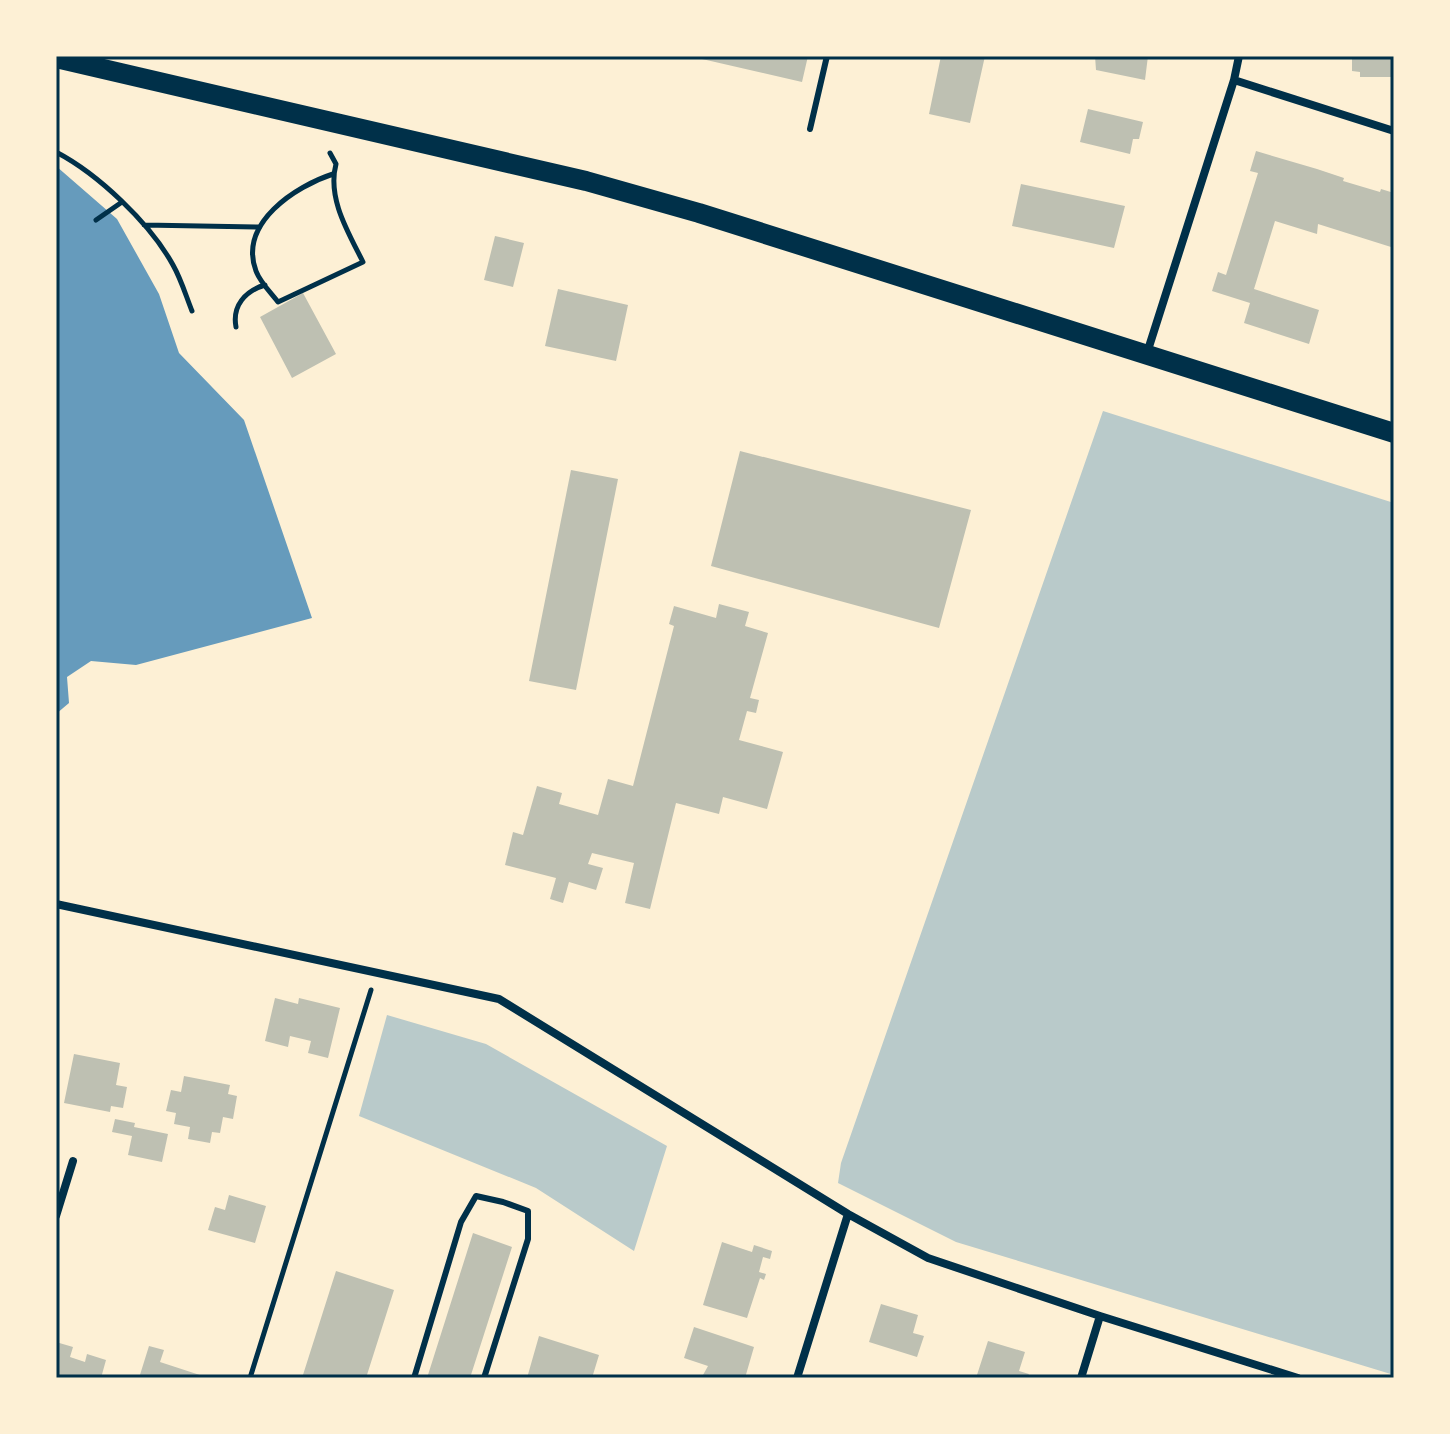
<svg xmlns="http://www.w3.org/2000/svg" width="1450" height="1434" font-family="Barlow,sans-serif">
<style>
.green{fill:#b9caca}
.water{fill:#669bbc}
.building{fill:#bec0b2}
.lines{fill:none;stroke-linecap:round;stroke-linejoin:round}
.path{stroke:#003049;stroke-width:5}
.service{stroke:#003049;stroke-width:6}
.minor{stroke:#003049;stroke-width:8}
.primary{stroke:#003049;stroke-width:20}
.neatline{fill:none;stroke:#003049;stroke-width:3}
</style>
<rect width="100%" height="100%" fill="#fdf0d5"/>
<!-- green -->
<path class="green" d="M 1103,411 L 1394,503 L 1394,1375 L 956,1242 L 838,1183 L 841,1163 Z
M 387,1015 L 486,1044 L 667,1146 L 634,1251 L 536,1188 L 359,1116 Z"/>
<!-- water -->
<path class="water" d="M 56,166 L 117,219 L 159,294 L 179,353 L 244,420 L 312,618 L 136,665 L 91,661 L 67,677 L 69,703 L 56,714 Z"/>
<!-- building -->
<path class="building" d="M 689,56 L 808,56 L 802,82 Z
M 941,56 L 985,56 L 970,123 L 929,114 Z
M 1095,56 L 1148,56 L 1145,80 L 1096,70 Z
M 1352,56 L 1394,56 L 1394,77 L 1360,77 L 1360,72 L 1352,71 Z
M 1088,109 L 1143,122 L 1139,139 L 1133,139 L 1130,154 L 1080,142 Z
M 1256,151 L 1317,169 L 1344,178 L 1343,181 L 1380,192 L 1381,189 L 1394,193 L 1394,239 L 1391,247 L 1318,224 L 1317,234 L 1275,221 L 1254,289 L 1319,310 L 1309,344 L 1244,323 L 1250,303 L 1212,291 L 1218,272 L 1226,275 L 1258,173 L 1250,171 Z
M 1021,184 L 1125,206 L 1114,248 L 1012,226 Z
M 495,236 L 524,243 L 513,287 L 484,280 Z
M 558,289 L 628,305 L 616,361 L 545,346 Z
M 303,293 L 336,354 L 292,378 L 260,317 Z
M 740,451 L 971,510 L 939,628 L 711,566 Z
M 571,470 L 618,479 L 576,690 L 529,681 Z
M 719,604 L 749,612 L 745,626 L 768,633 L 750,698 L 759,700 L 756,713 L 747,711 L 739,740 L 783,752 L 767,809 L 723,797 L 719,814 L 676,803 L 650,909 L 625,903 L 634,863 L 592,853 L 588,864 L 603,868 L 596,890 L 569,882 L 563,903 L 550,899 L 556,878 L 505,865 L 513,832 L 523,835 L 537,786 L 562,793 L 559,804 L 598,815 L 608,779 L 633,786 L 674,626 L 669,624 L 674,606 L 716,618 Z
M 275,998 L 298,1004 L 299,998 L 340,1008 L 328,1058 L 308,1053 L 311,1041 L 290,1036 L 288,1047 L 265,1041 Z
M 74,1054 L 120,1063 L 116,1085 L 127,1087 L 123,1108 L 111,1106 L 110,1112 L 64,1103 Z
M 184,1076 L 230,1085 L 228,1094 L 237,1096 L 233,1119 L 223,1117 L 220,1133 L 212,1132 L 210,1143 L 188,1139 L 190,1127 L 174,1124 L 176,1113 L 166,1111 L 171,1090 L 181,1092 Z
M 115,1119 L 135,1123 L 134,1127 L 168,1134 L 162,1162 L 128,1155 L 132,1136 L 112,1132 Z
M 229,1195 L 266,1206 L 255,1243 L 208,1230 L 215,1207 L 225,1210 Z
M 473,1233 L 512,1247 L 470,1378 L 427,1378 Z
M 722,1242 L 752,1252 L 754,1245 L 772,1251 L 770,1259 L 763,1257 L 759,1272 L 766,1274 L 764,1280 L 760,1278 L 747,1318 L 703,1305 Z
M 336,1271 L 394,1290 L 366,1378 L 302,1378 Z
M 881,1304 L 918,1315 L 913,1333 L 924,1336 L 917,1357 L 869,1342 Z
M 694,1327 L 754,1347 L 745,1378 L 713,1378 L 703,1375 L 708,1366 L 684,1358 Z
M 539,1336 L 599,1355 L 592,1378 L 527,1378 Z
M 988,1341 L 1025,1352 L 1019,1371 L 1029,1374 L 1027,1378 L 976,1378 Z
M 56,1342 L 73,1347 L 70,1357 L 85,1362 L 87,1354 L 106,1360 L 101,1378 L 56,1378 Z
M 149,1346 L 164,1350 L 160,1362 L 209,1378 L 139,1378 Z"/>
<g class="lines">
<!-- path -->
<path class="path" d="M 56,152 C 98,174 150,223 173,265 C 181,279 186,296 192,311
M 330,153 L 336,164 C 327,198 348,232 363,262 L 278,302 C 271,293 260,282 256,271 C 238,223 296,186 333,174
M 96,220 L 122,202
M 144,225 L 260,227
M 236,327 C 232,306 245,291 265,285
M 250,1378 L 371,990"/>
<!-- service -->
<path class="service" d="M 810,129 L 827,56
M 414,1378 L 461,1222 L 476,1196 L 503,1202 L 528,1211 L 528,1239 L 484,1378"/>
<!-- minor -->
<path class="minor" d="M 1234,80 L 1394,131
M 1147,353 L 1234,80 L 1239,56
M 56,904 L 499,999 L 848,1214 L 928,1258 L 1100,1316 L 1298,1378
M 56,1216 L 73,1161
M 797,1378 L 848,1214
M 1081,1378 L 1100,1316"/>
<!-- primary -->
<path class="primary" d="M 56,58 L 586,181 L 699,213 L 1394,433"/>
</g>
<!-- border -->
<rect width="1450" height="1434" fill="none" stroke="#fdf0d5" stroke-width="116"/>
<rect x="58" y="58" width="1334" height="1318" class="neatline"/>
</svg>
